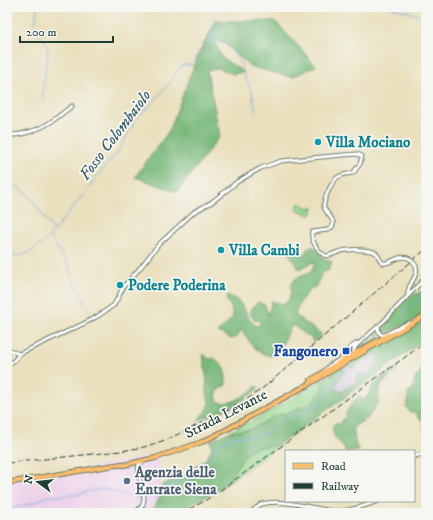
<svg xmlns="http://www.w3.org/2000/svg" width="433" height="520" font-family="'IM FELL DW Pica',serif">
<style>
.built{fill:#edd1e9}
.industrial{fill:#ccbfd4}
.green{fill:#96d78e;stroke:#5a8a61}
.forest{fill:#78b879;stroke:#4c7a56}
.lines{fill:none;stroke-linecap:round;stroke-linejoin:round}
.stream{stroke:#73a5de;stroke-width:1}
.minor-casing{stroke:#667664;stroke-width:5}
.major-casing{stroke:#667664;stroke-width:6}
.minor{stroke:#fff;stroke-width:3}
.major{stroke:#fbbd6e;stroke-width:4}
.rail{stroke:#1f3d34;stroke-width:1;stroke-dasharray:6 3;stroke-linecap:butt}
.culture-dot{fill:#0f9aa8;stroke:#f6f6f2;stroke-width:1.5}
.transit-dot{fill:#1a4fb4;stroke:#f6f6f2;stroke-width:1.5}
.service-dot{fill:#5c6f8a;stroke:#f6f6f2;stroke-width:1.5}
.labels{text-anchor:middle;dominant-baseline:central;stroke-width:3.5;stroke-linejoin:round;paint-order:stroke}
.culture-label{font-size:15px;font-weight:bold;fill:#0d838f;stroke:#f6f6f2;text-anchor:start}
.transit-label{font-size:15px;font-weight:bold;fill:#164399;stroke:#f6f6f2;text-anchor:end}
.street-label{font-size:15px;fill:#1f3d34;stroke:#f6f6f2}
.service-label{font-size:15px;font-weight:bold;fill:#4e5e75;stroke:#f6f6f2;text-anchor:start}
.water-label{font-size:16px;font-style:italic;fill:#385c67;stroke:#f6f6f2}
</style>
<rect width="100%" height="100%" fill="#f6f6f2"/>
<filter id="ink" filterUnits="userSpaceOnUse"><feTurbulence type="fractalNoise" baseFrequency=".025" numOctaves="2"/><feDisplacementMap in="SourceGraphic" scale="8" xChannelSelector="R" yChannelSelector="G"/><feConvolveMatrix kernelMatrix="1 2 1 2 8 2 1 2 1" color-interpolation-filters="sRGB"/></filter>
<filter id="wash" filterUnits="userSpaceOnUse"><feTurbulence type="fractalNoise" baseFrequency=".012" numOctaves="4" result="noise"/><feDisplacementMap in="SourceGraphic" scale="16" xChannelSelector="R" yChannelSelector="G"/><feGaussianBlur stdDeviation="0.9" result="paint"/><feColorMatrix in="noise" values="0 0 0 0 0 0 0 0 0 0 0 0 0 0 0 0 0 1.4 0 .05"/><feComposite in="paint" operator="in"/></filter>
<g filter="url(#wash)">
<rect width="100%" height="100%" fill="#eae0bd"/>
<!-- built -->
<path class="built" d="M 158,454 L 162,492 L 154,509 L 149,513 L 7,513 L 7,480 L 116,463 Z"/>
<!-- industrial -->
<path class="industrial" d="M 375,353 L 379,357 L 378,362 L 367,374 L 358,375 L 355,382 L 341,392 L 335,387 L 345,370 L 342,367 L 348,363 L 349,367 L 353,368 Z"/>
<!-- green -->
<path class="green" d="M 299,203 L 311,209 L 312,207 L 314,208 L 313,210 L 314,210 L 310,215 L 296,209 Z
M 376,331 L 377,334 L 381,337 L 356,352 L 356,349 L 371,338 L 373,340 L 378,337 L 374,332 Z
M 323,379 L 322,391 L 309,404 L 261,424 L 252,429 L 227,433 L 245,424 L 249,423 L 305,391 L 305,389 Z
M 278,445 L 226,484 C 231,476 243,454 250,450 C 256,446 270,446 278,445 Z"/>
<!-- forest -->
<path class="forest" d="M 216,21 L 275,21 L 316,66 L 292,77 L 251,67 L 224,43 L 214,41 L 222,58 L 244,72 L 233,74 L 217,68 L 207,71 L 220,136 L 177,192 L 135,177 L 169,131 L 198,55 Z
M 288,242 L 293,249 L 298,251 L 303,256 L 308,248 L 313,246 L 326,260 L 332,262 L 329,270 L 322,273 L 316,286 L 311,289 L 301,300 L 295,315 L 322,335 L 313,342 L 310,337 L 292,325 L 279,350 L 272,356 C 254,353 252,343 241,330 L 237,337 L 232,339 L 218,332 L 233,317 L 231,307 L 226,299 L 228,295 C 234,298 239,301 243,307 C 248,316 248,319 256,326 L 260,325 L 260,321 L 254,319 L 250,314 L 252,308 L 258,302 L 265,305 L 268,315 L 272,301 L 283,305 L 289,299 L 291,292 L 291,285 L 296,278 L 303,276 L 312,271 L 315,261 L 299,269 L 284,246 Z
M 426,287 L 426,313 L 413,321 L 384,334 L 381,332 L 381,328 L 383,324 L 411,295 L 419,293 Z
M 426,318 L 426,339 L 278,445 L 260,447 L 250,450 L 242,459 L 226,484 L 212,493 L 184,508 L 173,513 L 149,513 L 154,509 L 162,492 L 162,485 C 174,480 207,464 211,450 C 213,447 211,444 210,441 L 227,433 L 252,429 L 261,424 L 272,417 L 294,411 L 309,404 L 322,391 L 323,379 L 342,367 L 345,370 L 335,387 L 341,392 L 355,382 L 358,375 L 367,374 L 378,362 L 379,357 L 375,353 L 353,368 L 349,367 L 348,363 Z
M 426,353 L 426,427 L 424,432 L 423,420 L 417,417 L 418,413 L 410,412 L 406,407 L 408,402 L 408,393 L 413,389 L 415,379 L 420,373 Z
M 203,354 L 209,359 L 214,358 C 215,360 217,360 219,362 C 226,368 226,377 226,385 L 219,389 L 216,395 L 218,402 C 233,405 245,396 256,386 L 259,388 L 244,399 L 230,407 L 197,421 L 208,408 L 209,402 L 206,388 L 207,382 Z
M 399,368 C 390,376 374,387 379,401 L 368,418 L 353,427 L 356,446 L 359,451 L 345,451 L 344,448 L 334,436 L 332,426 L 337,422 L 340,426 C 341,422 342,420 345,417 C 347,414 345,415 347,412 C 349,407 355,400 359,396 L 364,400 L 370,392 L 374,383 Z"/>
<g class="lines">
<!-- stream -->
<path class="stream" d="M 37,7 L 35,28 C 37,35 45,38 47,46 C 49,53 47,60 46,67 C 44,79 42,90 43,102
M 390,7 L 415,14 L 426,16
M 212,35 L 223,40 L 236,56 L 242,66 L 244,75 L 252,92 L 256,113
M 7,182 C 33,189 37,213 54,230
M 50,237 L 68,265 L 73,280 L 90,312
M 7,255 L 19,256 L 30,252 L 43,243 L 50,236 L 94,181 L 102,170 L 118,152 L 135,121 L 140,115 L 155,100 L 169,84 L 180,67 L 182,65 L 192,65 L 195,63 L 209,42 L 211,37 L 213,26 L 216,13 L 217,7
M 402,313 L 426,293
M 155,498 L 162,489 L 166,486 L 177,484 L 183,478 L 193,473 L 209,457 L 219,445 L 223,441 L 235,436 L 246,437 L 267,432 L 274,429 L 285,417 L 299,415 L 321,403 L 325,399 L 333,383 L 342,370
M 7,511 L 14,508 L 34,503 L 45,497 L 75,495 L 90,491 L 105,489 L 141,499"/>
</g>
</g>
<g filter="url(#ink)">
<g class="lines">
<!-- minor casing -->
<g class="minor-casing">
<path id="minor" d="M 7,135 C 20,136 38,130 49,123 C 57,118 64,112 72,106
M 378,326 L 379,333 L 382,335 L 384,335 L 406,324 L 410,323
M 7,349 L 19,354
M 19,354 L 83,324 L 98,316 L 114,305 L 124,286 L 140,268 L 159,244 L 194,212 L 212,202 L 237,182 L 252,173 L 261,168 L 281,161 L 343,155 L 357,154 L 362,156 L 360,164 L 353,173 C 348,174 343,174 338,177 C 332,181 323,200 324,207 C 326,215 341,223 328,230 L 312,232 C 310,240 319,254 327,256 C 334,254 341,250 348,250 C 354,249 372,250 376,253 C 379,256 379,261 383,263 C 390,265 399,253 410,259 C 413,261 415,264 416,266 C 419,278 406,285 408,295
M 353,355 L 354,349 L 357,345 L 384,321 L 426,277
M 7,365 C 12,363 16,359 19,354
M 324,371 L 329,366 L 344,357 L 350,348 L 357,343
M 414,457 L 418,455 L 426,454
M 134,513 C 137,511 140,509 142,506 C 149,495 135,477 139,464 L 143,462
M 250,513 C 254,510 258,506 262,504 C 280,498 314,509 333,511 C 348,512 364,506 378,501"/>
</g>
<!-- major casing -->
<g class="major-casing">
<path id="major" d="M 311,380 L 353,354 L 388,335
M 120,465 L 124,465 L 137,462 L 155,458 L 202,442 L 224,431 L 309,384 L 426,315
M 7,483 L 121,464"/>
</g>
<!-- minor -->
<use href="#minor" class="minor"/>
<!-- major -->
<use href="#major" class="major"/>
<!-- rail -->
<path class="rail" d="M 7,463 L 121,451 L 144,447 L 168,439 L 225,412 L 246,400 L 263,388 L 426,249
M 181,513 L 203,502 L 218,492 L 426,342"/>
</g>
</g>
<!-- markers -->
<g class="culture-dot">
<circle cx="318" cy="142" r="4"/>
<circle cx="221" cy="250" r="4"/>
<circle cx="120" cy="285" r="4"/>
</g>
<rect class="transit-dot" x="342" y="347" width="8" height="8" rx="2"/>
<circle class="service-dot" cx="127" cy="481" r="4"/>
<g class="labels">
<!-- culture labels -->
<g class="culture-label">
<text x="326" y="142">Villa Mociano</text>
<text x="229" y="250">Villa Cambi</text>
<text x="128" y="285">Podere Poderina</text>
</g>
<!-- transit labels -->
<g class="transit-label">
<text x="338" y="351">Fangonero</text>
</g>
<!-- street labels -->
<g class="street-label">
<text transform="translate(226 414) rotate(-27)">Strada Levante</text>
</g>
<!-- service labels -->
<g class="service-label">
<text x="135" y="472">Agenzia delle<tspan x="135" dy="17">Entrate Siena</tspan></text>
</g>
<!-- water labels -->
<g class="water-label">
<text transform="translate(115 135) rotate(-53)">Fosso Colombaiolo</text>
</g>
</g>
<!-- margin -->
<rect width="433" height="520" fill="none" stroke="#f6f6f2" stroke-width="24"/>
<!-- legend -->
<rect x="285" y="450" width="130" height="52" fill="#f6f6f2" stroke="#a0aca6"/>
<rect x="293" y="463" width="20" height="6" fill="#fbbd6e" stroke="#a0aca6"/>
<text x="321" y="470" font-size="12" fill="#1f3d34">Road</text>
<rect x="293" y="483" width="20" height="6" fill="#1f3d34" stroke="#a0aca6"/>
<text x="321" y="490" font-size="12" fill="#1f3d34">Railway</text>
<!-- north arrow -->
<g transform="translate(38 482) rotate(285)" stroke="#f6f6f2" stroke-width="3" paint-order="stroke">
<path d="M0-3L7 15L0 10L-7 15Z" fill="#1f3d34"/>
<text y="-6" font-size="11" font-weight="bold" text-anchor="middle" fill="#1f3d34">N</text>
</g>
<!-- scale -->
<path d="M20 36v6h93v-6" fill="none" stroke="#1f3d34" stroke-width="2"/>
<text x="26" y="36" font-size="12" fill="#1f3d34" stroke="#f6f6f2" stroke-width="3" paint-order="stroke">200 m</text>
</svg>
